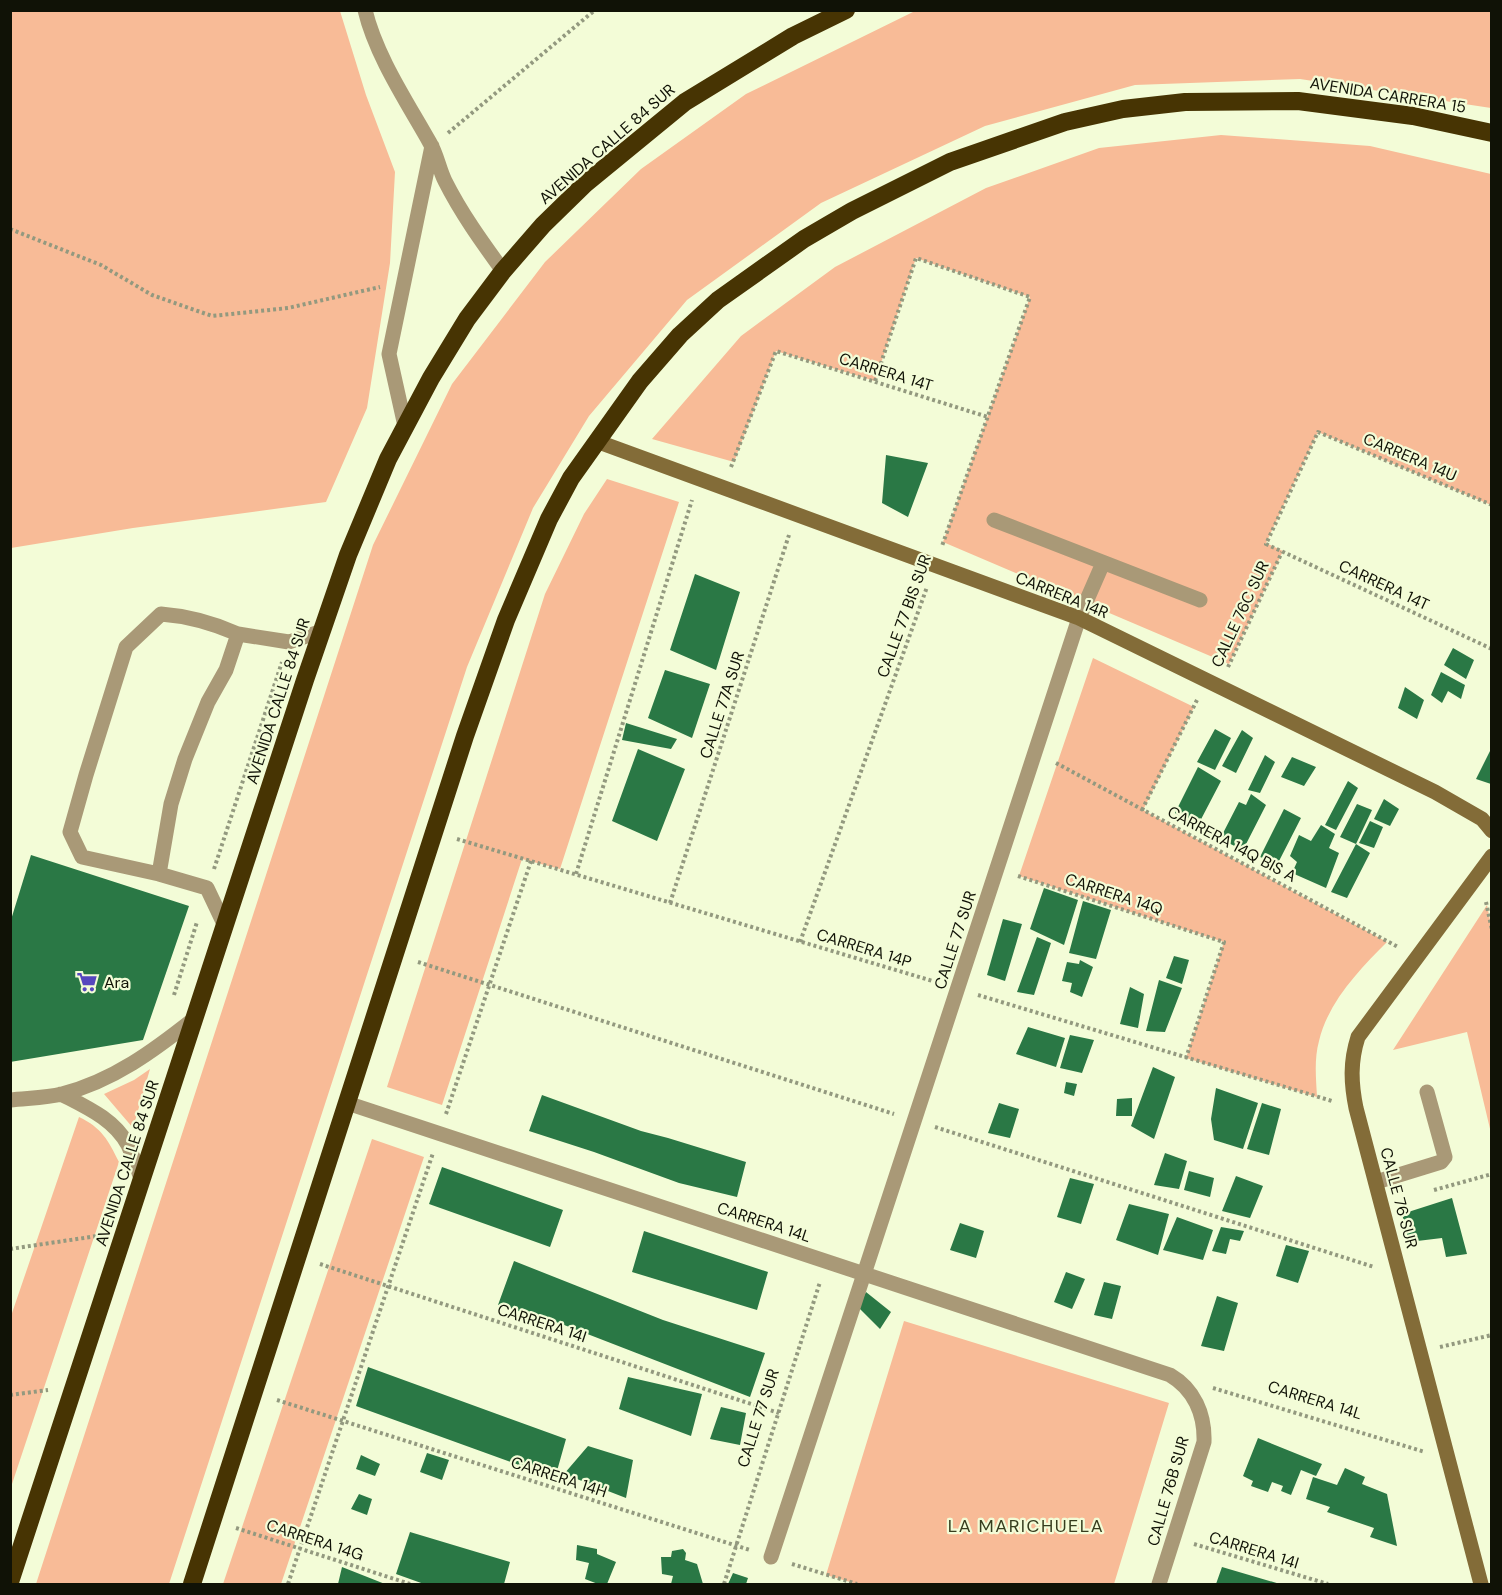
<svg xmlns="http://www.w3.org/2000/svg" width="1502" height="1595" font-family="'DM Sans',sans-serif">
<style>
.green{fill:#f8bb97}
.building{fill:#2a7845}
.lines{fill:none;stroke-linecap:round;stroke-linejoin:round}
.path{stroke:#93997f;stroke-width:4;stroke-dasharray:3 3;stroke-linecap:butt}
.lane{stroke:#a99977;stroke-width:15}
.street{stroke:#a99977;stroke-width:15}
.secondary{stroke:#836c38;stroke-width:15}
.highway{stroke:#473403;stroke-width:18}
.labels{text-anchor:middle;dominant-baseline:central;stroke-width:4.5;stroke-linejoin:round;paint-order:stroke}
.street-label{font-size:16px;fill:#101206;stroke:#f3fcd7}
.poi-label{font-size:16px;fill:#101206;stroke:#f3fcd7;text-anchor:start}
.neighbourhood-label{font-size:18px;letter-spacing:1.5px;fill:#373d1e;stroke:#f3fcd7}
</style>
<rect width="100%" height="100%" fill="#f3fcd7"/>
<!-- green -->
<path class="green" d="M 11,10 L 340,11 L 366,95 L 395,172 L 390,263 L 367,408 L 326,502 L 133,528 L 11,548 Z
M 915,11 L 1491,11 L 1491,108 L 1300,79 L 1135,85 L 985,126 L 821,203 L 687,300 L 589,416 L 533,508 L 467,667 L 169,1584 L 36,1584 L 373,545 L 452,384 L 545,262 L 641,169 L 746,94 Z
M 1221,135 L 1370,146 L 1491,174 L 1491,505 L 1318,432 L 1266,543 L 1283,551 L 1229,664 L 943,542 L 1030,297 L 916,258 L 875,381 L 776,351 L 734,462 L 652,439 L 741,336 L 835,267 L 986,188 L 1099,148 Z
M 607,479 L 679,502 L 560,869 L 522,859 L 442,1105 L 387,1087 L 545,594 L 584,514 Z
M 1093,658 L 1194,707 L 1143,810 L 1387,942 C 1360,969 1328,1002 1319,1041 C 1314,1059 1316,1078 1317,1097 L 1186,1058 L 1224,942 L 1019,876 Z
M 1487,905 L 1492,930 L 1491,1133 L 1467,1032 L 1393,1050 Z
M 150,1069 L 133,1128 L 104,1094 L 134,1080 Z
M 79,1117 C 102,1128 108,1140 119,1162 L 11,1487 L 11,1316 Z
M 372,1139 L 424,1157 L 281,1584 L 223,1584 Z
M 904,1321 L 1169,1403 L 1114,1584 L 857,1584 L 826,1575 Z"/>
<!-- building -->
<path class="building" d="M 886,455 L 928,463 L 908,517 L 882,503 Z
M 695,574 L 740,592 L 716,670 L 670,650 Z
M 1453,648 L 1474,660 L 1466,679 L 1444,665 Z
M 665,670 L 710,684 L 692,738 L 648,718 Z
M 1441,672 L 1465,685 L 1461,699 L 1448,691 L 1442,703 L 1431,695 Z
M 1405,687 L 1424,700 L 1417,719 L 1398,708 Z
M 626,723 L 677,739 L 671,749 L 622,740 Z
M 1215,729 L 1231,738 L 1215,770 L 1197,762 Z
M 1242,730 L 1253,738 L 1236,773 L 1222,766 Z
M 638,749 L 685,769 L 657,841 L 612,821 Z
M 1491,749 L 1491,784 L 1476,779 Z
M 1265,755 L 1275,762 L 1260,793 L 1248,790 Z
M 1292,757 L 1316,767 L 1304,786 L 1281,777 Z
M 1198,767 L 1221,781 L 1197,827 L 1175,813 Z
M 1348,781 L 1358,788 L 1336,830 L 1325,825 Z
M 1251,794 L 1266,805 L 1243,850 L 1220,839 L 1239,802 L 1246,805 Z
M 1384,799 L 1399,809 L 1390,826 L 1374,819 Z
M 1357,804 L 1372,810 L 1356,844 L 1340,837 Z
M 1284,809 L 1301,818 L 1278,863 L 1260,857 Z
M 1370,821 L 1383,827 L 1374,848 L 1359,843 Z
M 1321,825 L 1335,834 L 1329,848 L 1339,853 L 1326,888 L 1292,873 L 1297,862 L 1290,856 L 1299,835 L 1311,841 Z
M 1356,844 L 1370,853 L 1347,898 L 1331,892 Z
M 31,855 L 189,906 L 143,1040 L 10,1062 L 10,923 Z
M 1044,888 L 1078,900 L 1064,945 L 1030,929 Z
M 1083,901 L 1111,910 L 1096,959 L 1069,953 Z
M 1003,919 L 1022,924 L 1005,981 L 987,975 Z
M 1037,937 L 1051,943 L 1034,995 L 1017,992 Z
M 1174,956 L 1189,960 L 1182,984 L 1166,978 Z
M 1080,960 L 1093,967 L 1082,997 L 1070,992 L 1072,983 L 1062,981 L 1067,962 L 1079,964 Z
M 1159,980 L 1182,988 L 1165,1032 L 1146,1031 Z
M 1130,987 L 1144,994 L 1138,1028 L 1120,1024 Z
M 1028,1027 L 1065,1038 L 1056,1067 L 1016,1054 Z
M 1070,1035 L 1094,1040 L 1082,1073 L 1060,1068 Z
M 1153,1067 L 1175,1077 L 1154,1139 L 1131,1126 Z
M 1066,1082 L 1077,1084 L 1074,1096 L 1064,1093 Z
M 1216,1088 L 1258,1103 L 1243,1149 L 1214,1140 L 1211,1119 Z
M 542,1095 L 641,1131 L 668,1138 L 746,1162 L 737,1197 L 679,1183 L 594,1152 L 529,1131 Z
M 1132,1098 L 1132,1116 L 1116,1116 L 1117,1099 Z
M 999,1103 L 1019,1109 L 1010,1138 L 988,1133 Z
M 1262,1103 L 1281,1109 L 1269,1155 L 1247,1149 Z
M 1165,1153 L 1187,1161 L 1179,1189 L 1154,1185 Z
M 442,1167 L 563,1210 L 550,1247 L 429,1204 Z
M 1189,1171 L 1214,1178 L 1210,1197 L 1184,1190 Z
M 1236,1176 L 1263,1186 L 1250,1218 L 1222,1211 Z
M 1070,1178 L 1094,1184 L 1081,1224 L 1057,1217 Z
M 1452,1198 L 1467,1254 L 1446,1257 L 1442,1238 L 1409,1242 L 1402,1214 Z
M 1129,1204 L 1169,1214 L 1158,1255 L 1116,1240 Z
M 1177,1217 L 1213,1230 L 1203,1260 L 1163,1250 Z
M 960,1223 L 984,1231 L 976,1258 L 950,1250 Z
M 1221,1227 L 1244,1231 L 1240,1241 L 1230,1239 L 1226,1254 L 1212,1251 Z
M 644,1231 L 768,1272 L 757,1310 L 632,1272 Z
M 1286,1245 L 1309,1251 L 1298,1283 L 1276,1276 Z
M 514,1261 L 663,1320 L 765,1353 L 750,1397 L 559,1323 L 498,1305 Z
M 1066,1272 L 1085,1279 L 1072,1309 L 1054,1302 Z
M 1104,1282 L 1121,1286 L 1112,1319 L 1094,1315 Z
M 866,1292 L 891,1312 L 880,1329 L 858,1307 Z
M 1217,1296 L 1238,1303 L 1224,1351 L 1201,1346 Z
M 368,1367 L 566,1439 L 555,1478 L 356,1406 Z
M 628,1377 L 702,1394 L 691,1436 L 619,1409 Z
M 721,1407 L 746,1413 L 740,1445 L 710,1439 Z
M 1258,1438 L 1322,1464 L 1316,1476 L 1301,1470 L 1291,1495 L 1281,1491 L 1283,1486 L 1272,1482 L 1268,1492 L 1251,1486 L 1253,1481 L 1243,1476 Z
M 588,1446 L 633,1460 L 626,1498 L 564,1474 Z
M 427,1453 L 449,1460 L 442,1480 L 420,1472 Z
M 361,1455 L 380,1464 L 375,1476 L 356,1469 Z
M 1345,1468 L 1365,1477 L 1362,1484 L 1387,1494 L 1397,1546 L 1370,1537 L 1374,1528 L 1327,1512 L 1330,1507 L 1306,1499 L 1313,1477 L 1337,1485 Z
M 359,1494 L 372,1499 L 367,1515 L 351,1509 Z
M 410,1532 L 510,1562 L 504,1584 L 424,1584 L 396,1574 Z
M 577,1545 L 597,1549 L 597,1554 L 616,1562 L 607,1584 L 598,1584 L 585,1579 L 589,1563 L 576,1560 Z
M 683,1549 L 686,1553 L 685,1560 L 697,1564 L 703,1584 L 671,1584 L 673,1576 L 662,1574 L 661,1557 L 671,1557 L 672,1551 Z
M 342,1567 L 385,1584 L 338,1584 Z
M 1222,1567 L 1280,1584 L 1216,1584 Z
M 733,1573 L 748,1578 L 746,1584 L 728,1584 Z"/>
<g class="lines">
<!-- path -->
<path class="path" d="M 448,133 L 595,10
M 10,229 L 101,265 L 152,295 L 212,316 L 288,308 L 380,287
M 875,381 L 916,258 L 1030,297 L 942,546
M 731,467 L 776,351 L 988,417
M 1492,505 L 1318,432 L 1266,544 L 1492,649
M 1228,667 L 1282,552
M 1056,763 L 1398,947
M 1142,810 L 1197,700
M 457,839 L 936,982
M 214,869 L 282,662
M 576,874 L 692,500
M 1018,876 L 1224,942 L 1186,1058
M 1486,902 L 1492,930
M 670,903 L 789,535
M 800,942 L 927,587
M 418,962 L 894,1114
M 174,995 L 197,922
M 978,995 L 1332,1101
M 446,1114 L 531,861
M 935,1127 L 1374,1267
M 1434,1190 L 1492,1174
M 10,1249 L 97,1236
M 320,1264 L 779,1413
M 1440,1347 L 1492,1335
M 1213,1388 L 1425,1452
M 10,1395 L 48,1390
M 277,1400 L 750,1550
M 236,1528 L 410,1584
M 1194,1544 L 1328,1584
M 792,1564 L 857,1584
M 288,1584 L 433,1153
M 724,1584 L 820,1282"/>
<!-- lane -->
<path class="lane" d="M 365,10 C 376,56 407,102 430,143 C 437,155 439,169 445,181 C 461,213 482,242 503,271
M 405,426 L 389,354 L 432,146
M 994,520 L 1200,600
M 1079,618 L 1103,563
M 159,874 L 82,857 L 70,832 L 86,775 L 126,647 L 161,614 C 188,616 213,623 238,634
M 225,926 L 207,888 L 159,874 L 171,804 L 185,759 L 208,702 L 226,670 L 238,634 L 289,642 L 322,631
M 1376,1182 L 1441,1162 L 1445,1157 L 1427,1092
M 771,1557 L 864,1274"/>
<!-- street -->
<path class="street" d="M 61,1094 C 86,1107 114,1119 128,1145 C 133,1156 137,1169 142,1180
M 10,1100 C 27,1098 46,1098 62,1094 C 113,1081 155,1050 195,1018
M 347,1103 L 1170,1375 C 1194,1389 1205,1414 1204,1442 L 1159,1584
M 864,1274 L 1079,618"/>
<!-- secondary -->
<path class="secondary" d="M 596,441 L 1079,618 L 1435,792 L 1482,819 L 1492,831
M 1481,1584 L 1356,1108 C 1351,1083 1350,1062 1358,1037 L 1492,856"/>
<!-- highway -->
<path class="highway" d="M 10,1582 L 305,680 L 348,555 L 388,459 L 431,378 L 467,319 L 503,271 L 543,225 L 585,184 L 685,102 L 793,36 L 846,10
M 192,1584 L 465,736 L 506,620 L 549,519 L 571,478 L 640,381 L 680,335 L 718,300 L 804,239 L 852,211 L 950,162 L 1065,122 L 1123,109 L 1185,102 L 1298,101 L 1413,116 L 1492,133"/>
</g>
<!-- icons -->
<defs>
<g id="supermarket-bare" transform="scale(1.62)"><path d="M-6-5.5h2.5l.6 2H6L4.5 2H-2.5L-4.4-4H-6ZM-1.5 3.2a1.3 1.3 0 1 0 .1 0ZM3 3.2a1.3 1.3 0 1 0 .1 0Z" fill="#5646be" stroke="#f3fcd7" stroke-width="2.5" paint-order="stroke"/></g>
</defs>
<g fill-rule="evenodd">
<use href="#supermarket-bare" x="87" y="982"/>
</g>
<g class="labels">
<!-- street labels -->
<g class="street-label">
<text transform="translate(1388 95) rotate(9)">AVENIDA CARRERA 15</text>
<text transform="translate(607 144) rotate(-41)">AVENIDA CALLE 84 SUR</text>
<text transform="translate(886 372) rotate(17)">CARRERA 14T</text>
<text transform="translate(1410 457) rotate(23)">CARRERA 14U</text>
<text transform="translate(1384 585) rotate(25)">CARRERA 14T</text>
<text transform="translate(1062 595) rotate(22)">CARRERA 14R</text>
<text transform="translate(1240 614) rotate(-65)">CALLE 76C SUR</text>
<text transform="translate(904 616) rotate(-70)">CALLE 77 BIS SUR</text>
<text transform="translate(278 701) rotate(-72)">AVENIDA CALLE 84 SUR</text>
<text transform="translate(722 705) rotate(-72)">CALLE 77A SUR</text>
<text transform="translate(1232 844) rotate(28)">CARRERA 14Q BIS A</text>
<text transform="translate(1114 894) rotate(18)">CARRERA 14Q</text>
<text transform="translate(955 940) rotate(-72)">CALLE 77 SUR</text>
<text transform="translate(864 948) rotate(17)">CARRERA 14P</text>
<text transform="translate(127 1163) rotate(-72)">AVENIDA CALLE 84 SUR</text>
<text transform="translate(1399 1198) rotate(75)">CALLE 76 SUR</text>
<text transform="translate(764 1222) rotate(18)">CARRERA 14L</text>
<text transform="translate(542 1323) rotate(18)">CARRERA 14I</text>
<text transform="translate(1315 1400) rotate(17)">CARRERA 14L</text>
<text transform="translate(758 1418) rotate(-72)">CALLE 77 SUR</text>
<text transform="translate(559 1477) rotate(18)">CARRERA 14H</text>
<text transform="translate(1168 1491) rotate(-74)">CALLE 76B SUR</text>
<text transform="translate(315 1540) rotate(18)">CARRERA 14G</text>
<text transform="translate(1254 1550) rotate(17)">CARRERA 14I</text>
</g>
<!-- poi labels -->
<g class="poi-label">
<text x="104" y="982">Ara</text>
</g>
<!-- neighbourhood labels -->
<g class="neighbourhood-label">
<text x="1026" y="1526">LA MARICHUELA</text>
</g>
</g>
<!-- border -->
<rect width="1502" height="1595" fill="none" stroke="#101206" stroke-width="24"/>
</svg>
